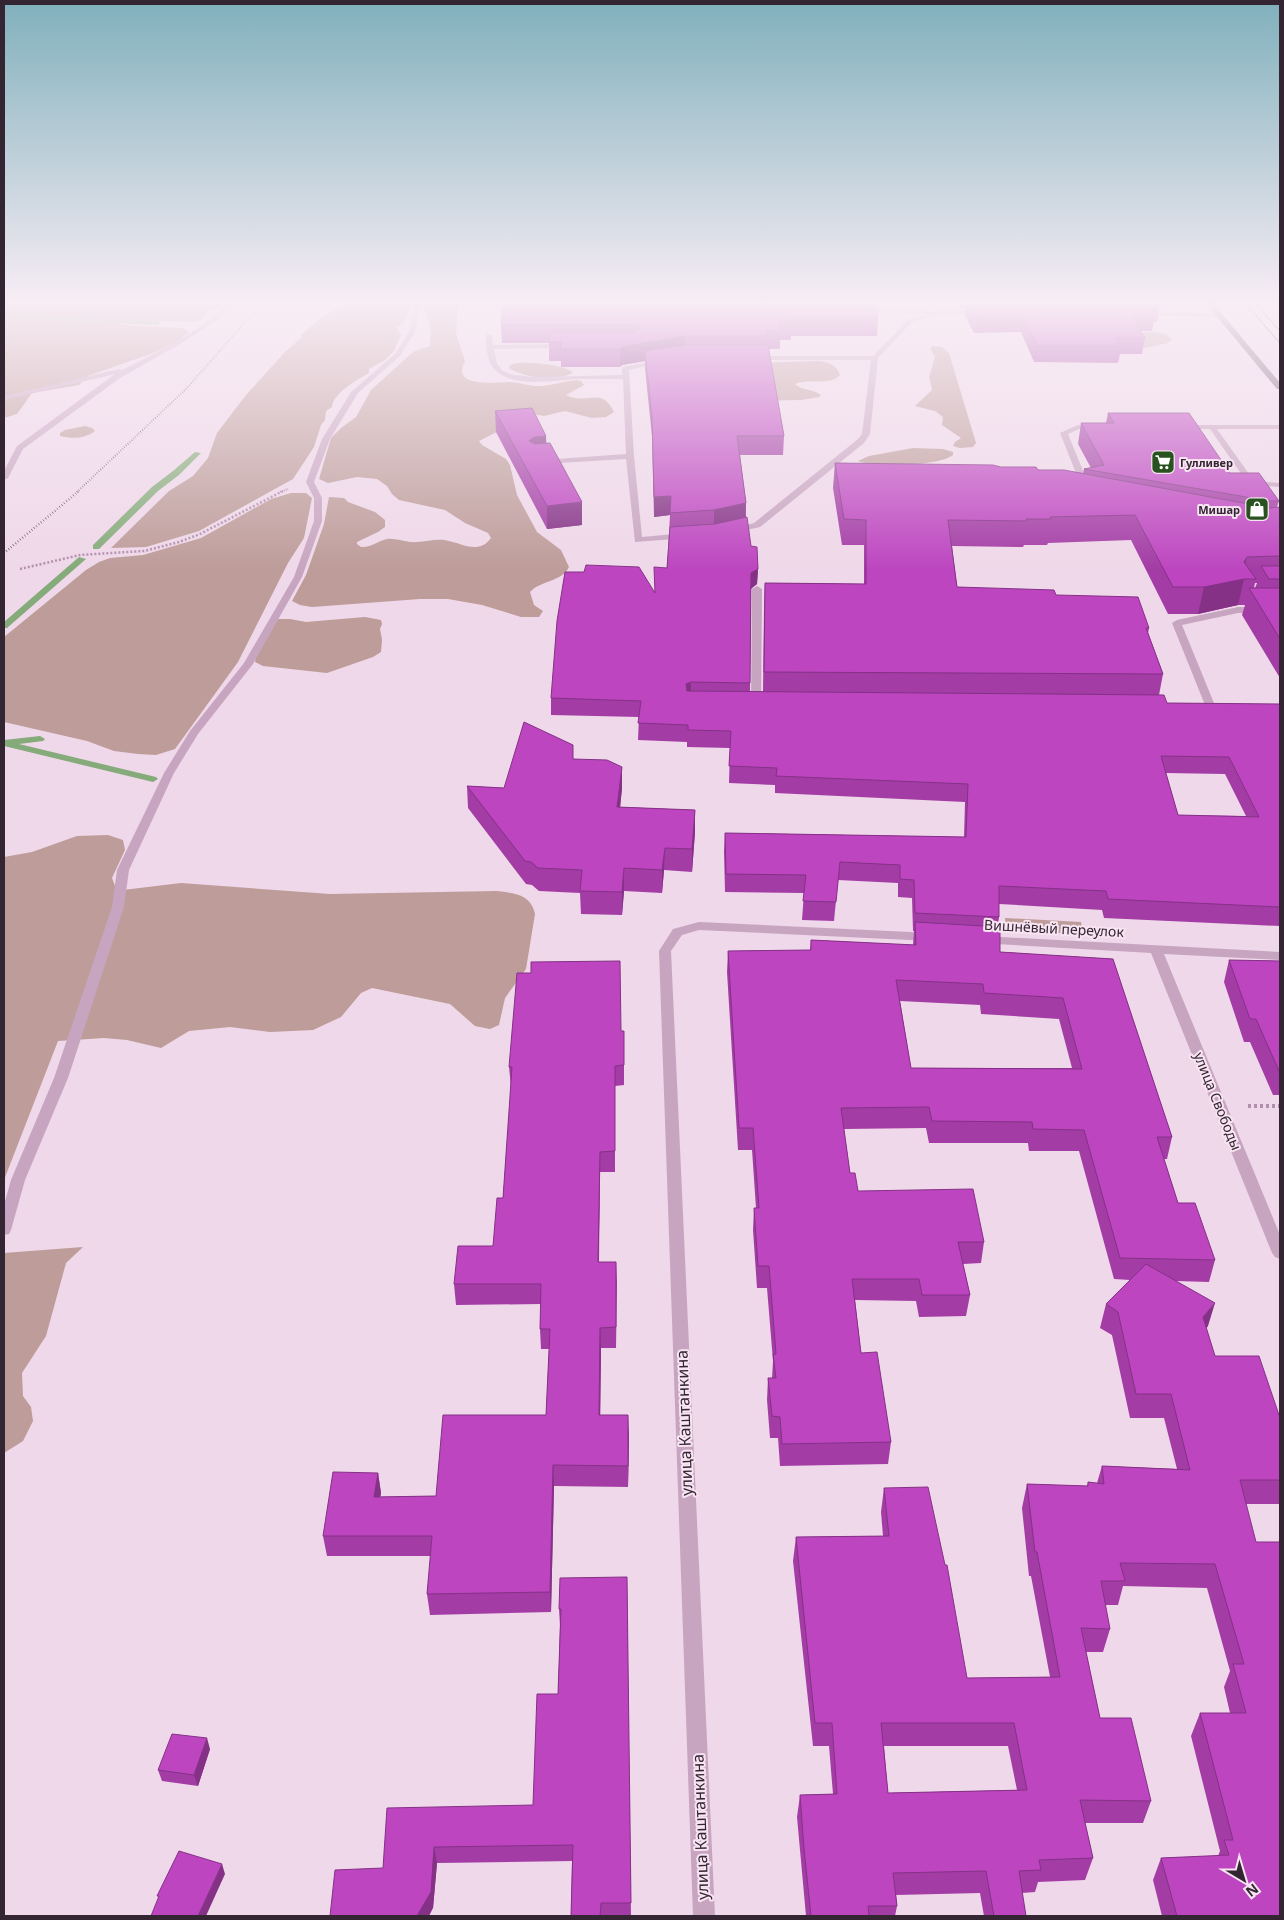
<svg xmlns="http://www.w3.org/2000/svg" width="1284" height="1920" font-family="'Noto Sans',sans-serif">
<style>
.green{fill:#bd9c99}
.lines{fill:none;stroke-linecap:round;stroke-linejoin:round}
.stream{fill:#84ab79;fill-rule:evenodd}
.path-far2{stroke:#b28fac;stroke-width:2;stroke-dasharray:1 1;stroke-linecap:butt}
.path-far1{stroke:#b28fac;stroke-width:2.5;stroke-dasharray:2 2;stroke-linecap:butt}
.path{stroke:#b28fac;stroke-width:4;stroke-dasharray:3 3;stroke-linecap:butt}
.lane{fill:#c7a5c0;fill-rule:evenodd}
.street{fill:#c7a5c0;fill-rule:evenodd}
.primary{fill:#745872;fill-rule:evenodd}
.tram{stroke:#332632;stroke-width:1}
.rail-far1{stroke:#332632;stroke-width:2;stroke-dasharray:0.5 2;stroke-linecap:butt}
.rail{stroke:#332632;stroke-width:2.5;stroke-dasharray:0.5 2.5;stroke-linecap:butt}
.wall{fill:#a33ca5;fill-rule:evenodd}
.shaded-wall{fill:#843186}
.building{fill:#bd46c0;stroke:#843186;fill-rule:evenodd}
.labels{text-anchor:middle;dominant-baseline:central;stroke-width:4;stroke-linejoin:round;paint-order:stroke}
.far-poi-label{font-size:11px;font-weight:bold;fill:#332632;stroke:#f8e4f2;text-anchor:start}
.street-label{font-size:14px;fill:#332632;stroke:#f8e4f2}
.near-street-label{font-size:16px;fill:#332632;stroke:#f8e4f2}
</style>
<rect width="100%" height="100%" fill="#efd8e9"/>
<!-- green -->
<path class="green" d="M 4,301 L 224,301 L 225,304 L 207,312 L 201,320 L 193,322 L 134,320 L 121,322 L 122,324 L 133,326 L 183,328 L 189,332 L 178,341 L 156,352 L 88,376 L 79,385 L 32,393 L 17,414 L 4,418 Z
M 361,301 L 413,301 L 403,324 L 396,327 L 401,335 L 394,351 L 385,360 L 369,369 L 369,373 C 357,380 333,393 332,407 L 326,411 L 325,420 L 321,425 L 314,447 L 293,479 L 199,531 L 146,547 L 111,548 L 169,491 L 193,476 L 208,458 L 217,433 L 246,395 L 284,353 L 302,337 L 301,335 C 321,317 335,307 361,301 Z
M 425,301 L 461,301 L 459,303 L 456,334 L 465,361 C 450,389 497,382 511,382 C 522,383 532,387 542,386 C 554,385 565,381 576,380 L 581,381 L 584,385 L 566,395 C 586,406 602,385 614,412 L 606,417 L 592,418 L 565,411 L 544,416 L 532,414 L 479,441 L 482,445 L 506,459 L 510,465 L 517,495 L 537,532 L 561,550 L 569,567 C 562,582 541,580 530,592 L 534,605 L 543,611 L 539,617 L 521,617 L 482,605 L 448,599 L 420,599 L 312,607 L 300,605 L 292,601 L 306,575 L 324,524 L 329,497 L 344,498 L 348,502 L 375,512 L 385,520 L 385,527 L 378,532 L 357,542 L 357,544 L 361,547 C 371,548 377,541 387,539 C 395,538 402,541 410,542 C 421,543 433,539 444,540 C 461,542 478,556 491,538 L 488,533 L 465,523 L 445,510 L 399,500 L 392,494 L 387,486 L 377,479 L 357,477 L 328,483 L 319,479 L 331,438 L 341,428 L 356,417 L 371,390 L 413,352 L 430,346 L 431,329 L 424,306 Z
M 1156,332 L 1165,334 L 1172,339 L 1168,343 L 1141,349 L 1085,333 Z
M 933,346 L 942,347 L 949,353 L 976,443 L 973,447 L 960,448 L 953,446 L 955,442 L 961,438 L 942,425 L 943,417 L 935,411 L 915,406 L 932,390 L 929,377 L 935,357 L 930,348 Z
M 819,361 C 828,362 837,365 840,375 C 831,386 809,378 795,384 C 800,390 813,389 821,395 L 819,397 L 801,400 L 755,401 L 758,363 Z
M 517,363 C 531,362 564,364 573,373 C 555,382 525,378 509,368 L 510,365 Z
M 85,426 L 92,428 L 95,431 C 84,439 73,439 60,436 L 60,433 L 65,430 Z
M 913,448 L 943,449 L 953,452 L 953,455 C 940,466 873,468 858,461 L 869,456 Z
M 291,493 L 306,493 L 312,498 L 304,538 L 288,563 L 238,662 L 175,749 L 156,755 L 138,754 L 114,751 L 87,741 L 4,722 L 4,637 L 86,570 L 99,562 L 110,558 L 143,555 L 201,538 L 271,499 Z
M 365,617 L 381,620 L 382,624 L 380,629 L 382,640 L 381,652 L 373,657 L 327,673 L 263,666 L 255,662 L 256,657 L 278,619 L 290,619 L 306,622 Z
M 108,835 L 123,840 L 125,850 L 112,878 L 115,886 L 123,890 L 181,883 L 330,894 L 497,891 C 514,893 531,894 535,914 L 526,969 L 505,998 L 499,1025 L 490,1029 L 475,1026 L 450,1004 L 372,988 L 361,993 L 341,1017 L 313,1030 L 270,1032 L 230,1027 L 189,1031 L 161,1048 L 127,1040 L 104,1038 L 58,1041 L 4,1180 L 4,857 L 32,852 L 77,836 Z
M 1005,918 L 1081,922 L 1083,934 L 1006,931 Z
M 83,1247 L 66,1263 L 46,1336 L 22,1373 L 23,1396 L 31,1407 L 33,1421 L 23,1441 L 4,1453 L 4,1253 Z"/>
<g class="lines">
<!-- stream -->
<path class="stream" d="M 4,314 L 158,321 L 161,323 L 158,325 L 4,318 Z
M 195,452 L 201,453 L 179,475 L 158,491 L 99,549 L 93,549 L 93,545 L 152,487 L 173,471 Z
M 79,557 L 86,559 L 7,628 L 4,628 L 4,622 Z
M 40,736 L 45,739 L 43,741 L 19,744 L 156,777 L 158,779 L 153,782 L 4,746 L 4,740 Z"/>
<!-- path-far2 -->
<path class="path-far2" d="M 1272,301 L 1280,305
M 280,492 L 288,489"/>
<!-- path-far1 -->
<path class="path-far1" d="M 20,569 L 80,555 L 144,551 L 179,542 L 200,534 L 283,491"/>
<!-- path -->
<path class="path" d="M 1248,1106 L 1280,1106"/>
<!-- lane -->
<path class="lane" d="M 230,301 L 237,301 L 224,315 L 182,343 L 120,378 L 23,449 L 8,478 L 4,480 L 4,471 L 17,446 L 115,374 L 4,400 L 4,396 L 119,369 L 122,370 C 159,351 201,332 230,301 Z
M 416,301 L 422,301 L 415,332 L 400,356 L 358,393 L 330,439 L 314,482 L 322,498 L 322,521 L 302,577 L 253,664 L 198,734 L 174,773 L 129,870 L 124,907 L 68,1078 L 25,1180 L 11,1230 L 9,1234 L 4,1235 L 4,1205 L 11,1180 L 54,1078 L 112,907 L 117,870 L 164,773 L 190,731 L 244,663 L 294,577 L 314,521 L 314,498 L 306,482 L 322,439 L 351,392 L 395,354 L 409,332 Z
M 859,310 L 927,310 L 930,313 L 939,310 L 981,311 L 984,313 L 981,315 L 939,314 L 912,322 L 878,358 L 870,434 L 864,443 L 760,527 L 729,534 L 729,530 L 754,523 L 858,439 L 862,434 L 871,360 L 755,360 L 752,358 L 755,356 L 873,356 L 908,320 L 926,314 L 857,313 L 857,311 Z
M 1141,312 L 1218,313 L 1221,315 L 1218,317 L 1139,315 L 1138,314 Z
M 487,334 L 492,335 L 493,345 L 566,344 L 569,346 L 566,348 L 494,349 L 497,364 L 503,371 L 513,375 L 536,377 L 622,375 L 622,367 L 662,360 L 662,362 L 629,370 L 634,456 L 642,537 L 685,533 L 688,534 L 688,538 L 635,542 L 626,459 L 542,464 L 538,462 L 542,460 L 626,454 L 623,379 C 607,379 592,379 576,379 C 548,381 492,392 487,352 C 486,346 485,339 487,334 Z
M 1078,425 L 1097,425 L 1101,427 L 1097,429 L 1079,429 L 1068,434 L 1088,483 L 1084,485 L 1080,483 L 1060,433 Z
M 1179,425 L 1280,425 L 1280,429 L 1217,429 L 1254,481 L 1280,483 L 1280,487 L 1249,485 L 1210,429 L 1182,429 L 1178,427 Z
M 757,586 L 762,589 L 761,705 L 756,708 L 751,705 L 752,589 Z
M 1238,607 L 1280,607 L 1280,613 L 1238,613 L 1182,625 L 1216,708 L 1215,710 L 1207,710 L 1172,623 L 1177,620 Z"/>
<!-- street -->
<path class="street" d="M 699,922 L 931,933 L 937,937 L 931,941 L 699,930 L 682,935 L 671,951 L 715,1916 L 693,1916 L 659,951 L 673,929 Z
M 983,936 L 1280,952 L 1280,960 L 1164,954 L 1280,1235 L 1280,1259 L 1275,1257 L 1272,1253 L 1151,953 L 979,943 L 977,940 Z"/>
<!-- primary -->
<path class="primary" d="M 1204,301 L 1211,301 L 1280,383 L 1280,389 L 1277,389 Z"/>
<!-- tram -->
<path class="tram" d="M 1243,301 L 1280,343
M 1253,301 L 1280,331"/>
<!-- rail-far1 -->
<path class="rail-far1" d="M 77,492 L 186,389 L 264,301"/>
<!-- rail -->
<path class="rail" d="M 4,553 L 79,491"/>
</g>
<!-- wall -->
<path class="wall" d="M 504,301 L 881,301 L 874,302 L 878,318 L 877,336 L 791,336 L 791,340 L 780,340 L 780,349 L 769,349 L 784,436 L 783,455 L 740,455 L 746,503 L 746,517 L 751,546 L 758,569 L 757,584 L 751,589 L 750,692 L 763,692 L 764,609 L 765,583 L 864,584 L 864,545 L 842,545 L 833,488 L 835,463 L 1001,467 L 1083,473 L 1084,469 L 1091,468 L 1078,444 L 1081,423 L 1106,423 L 1108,413 L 1230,473 L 1279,501 L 1277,507 L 1280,507 L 1280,678 L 1242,615 L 1245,605 L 1238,605 L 1198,614 L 1168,614 L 1131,540 L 1048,543 L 1047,545 L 1024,545 L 1023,547 L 952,546 L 957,587 L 1056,595 L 1149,628 L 1148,633 L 1163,674 L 1159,695 L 1167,703 L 1280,704 L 1280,926 L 1104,918 L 1102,910 L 999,904 L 999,917 L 998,926 L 1000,952 L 1113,959 L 1172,1137 L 1167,1159 L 1164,1159 L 1178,1203 L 1215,1260 L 1209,1282 L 1176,1281 L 1208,1326 L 1206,1328 L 1215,1356 L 1280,1418 L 1280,1504 L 1246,1504 L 1280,1916 L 1162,1916 L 1153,1880 L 1161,1858 L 1218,1856 L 1220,1851 L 1191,1736 L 1200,1713 L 1230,1713 L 1224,1687 L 1230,1671 L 1207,1588 L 1123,1586 L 1118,1605 L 1105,1605 L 1110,1629 L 1103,1652 L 1086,1652 L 1100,1718 L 1151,1801 L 1143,1823 L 1085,1823 L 1093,1858 L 1085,1880 L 1038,1882 L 1035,1892 L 1022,1893 L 1026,1916 L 984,1916 L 980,1893 L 896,1895 L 897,1906 L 895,1916 L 806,1916 L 797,1817 L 800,1795 L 833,1794 L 829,1746 L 813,1746 L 793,1561 L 796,1537 L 883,1536 L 881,1512 L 884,1488 L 967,1678 L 1050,1677 L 1031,1576 L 1029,1576 L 1022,1508 L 1027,1484 L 1087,1486 L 1088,1482 L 1097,1483 L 1102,1466 L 1177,1469 L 1164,1418 L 1130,1418 L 1112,1335 L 1100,1328 L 1106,1304 L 1130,1280 L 1114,1279 L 1079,1151 L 1029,1151 L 1028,1143 L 929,1143 L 926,1128 L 844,1129 L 850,1173 L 858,1191 L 984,1242 L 981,1263 L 963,1264 L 970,1295 L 966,1316 L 919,1317 L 916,1301 L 855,1300 L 861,1353 L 891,1442 L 888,1464 L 780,1466 L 778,1438 L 770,1438 L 767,1400 L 768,1378 L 772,1378 L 773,1361 L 767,1288 L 757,1288 L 753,1230 L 754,1208 L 756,1208 L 752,1150 L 738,1150 L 727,972 L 728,951 L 810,950 L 811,940 L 913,945 L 914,931 L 913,931 L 912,898 L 898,897 L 898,883 L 838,880 L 834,921 L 802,920 L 804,893 L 725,892 L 724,851 L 725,833 L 964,837 L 965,802 L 775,793 L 775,785 L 729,783 L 730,748 L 687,747 L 687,742 L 638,740 L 639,717 L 551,715 L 551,698 L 654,592 L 667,568 L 670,515 L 654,517 L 652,436 L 645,369 L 645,361 L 622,365 L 620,367 L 561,367 L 561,361 L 549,361 L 549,343 L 502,343 L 501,325 ZM 1255,583 L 1257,583 L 1255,588 L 1254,588 ZM 1166,773 L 1225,774 L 1246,816 L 1178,815 ZM 900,1001 L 980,1005 L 981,1014 L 1059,1019 L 1072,1068 L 911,1068 ZM 884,1746 L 1008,1746 L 1017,1790 L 888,1793 Z
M 957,301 L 1150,301 L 1150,302 L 1160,306 L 1157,322 L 1154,322 L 1152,331 L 1141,331 L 1145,338 L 1142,354 L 1120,354 L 1118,363 L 1034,362 L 1021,332 L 974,333 L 965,316 L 966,308 L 961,308 Z
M 495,411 L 547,443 L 582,525 L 547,529 L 496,432 Z
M 574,759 L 622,767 L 622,788 L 620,807 L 695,810 L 695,832 L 692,872 L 664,870 L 662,893 L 624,891 L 622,915 L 581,914 L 580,893 L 539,891 L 532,885 L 526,884 L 468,808 L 467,786 L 504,788 Z
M 1229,960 L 1280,961 L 1280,1095 L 1273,1095 L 1250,1042 L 1244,1042 L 1224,982 Z
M 621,1031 L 624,1031 L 624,1085 L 615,1086 L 615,1172 L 600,1172 L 599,1262 L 616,1262 L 617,1283 L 616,1348 L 601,1348 L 600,1415 L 629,1435 L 628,1487 L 554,1486 L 551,1612 L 430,1615 L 427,1594 L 431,1556 L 327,1556 L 323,1536 L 378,1473 L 381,1493 L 380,1497 L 436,1496 L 546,1415 L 549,1349 L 541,1349 L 540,1329 L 541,1304 L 456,1305 L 454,1284 L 493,1246 L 503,1198 L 511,1087 L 509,1067 Z
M 627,1577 L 631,1916 L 571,1916 L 572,1861 L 437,1863 L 433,1908 L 383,1868 L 533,1805 L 558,1694 L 560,1626 L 559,1609 Z
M 210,1749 L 198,1786 L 162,1781 L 158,1770 Z"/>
<!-- shaded-wall -->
<path class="shaded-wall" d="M 685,336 L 685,354 L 645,351 L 645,361 L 622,365 L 620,367 L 620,349 L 622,347 Z
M 546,436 L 547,457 L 529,441 L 534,437 Z
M 671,496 L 670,515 L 654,517 L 654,497 Z
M 582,502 L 582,525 L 547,529 L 547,506 Z
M 746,503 L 745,523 L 714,530 L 714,510 Z
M 1247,557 L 1242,579 L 1244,579 L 1238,605 L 1198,614 L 1204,587 L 1244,562 Z
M 758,569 L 757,584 L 750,589 L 751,573 Z
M 691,682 L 691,699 L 686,701 L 686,684 Z
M 622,767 L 622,788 L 618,829 L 617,807 Z
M 695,810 L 695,832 L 692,872 L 692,849 Z
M 665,848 L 664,870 L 662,893 L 662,870 Z
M 624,868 L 624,891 L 622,915 L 622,892 Z
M 600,1152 L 600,1172 L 598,1283 L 598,1262 Z
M 1215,1303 L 1208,1326 L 1196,1341 L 1203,1317 Z
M 600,1328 L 601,1348 L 600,1435 L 599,1415 Z
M 628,1415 L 629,1435 L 628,1487 Z
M 553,1465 L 554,1486 L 551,1612 L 550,1592 Z
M 378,1473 L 381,1493 L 377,1517 L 374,1497 Z
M 207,1738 L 210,1749 L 198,1786 L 194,1775 Z
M 434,1847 L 437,1863 L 433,1908 L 429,1916 L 417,1916 Z
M 222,1864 L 225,1874 L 206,1916 L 198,1916 Z"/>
<!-- building -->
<path class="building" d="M 504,301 L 874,301 L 878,318 L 791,318 L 792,321 L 779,321 L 781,331 L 766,331 L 767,336 L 685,336 L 622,347 L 620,349 L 560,349 L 561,342 L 549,342 L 550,332 L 636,332 L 640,327 L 638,325 L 501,325 Z
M 967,301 L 1157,302 L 1160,306 L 1148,306 L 1155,315 L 1131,315 L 1145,338 L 1116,338 L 1121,346 L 1037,346 L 1023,316 L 976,317 Z
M 685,345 L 768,345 L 784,436 L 737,436 L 746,503 L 714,510 L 670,513 L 671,496 L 654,497 L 652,417 L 645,351 Z
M 532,408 L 546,436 L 534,437 L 529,441 L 535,444 L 550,443 L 582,502 L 547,506 L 495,411 Z
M 1108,413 L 1189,413 L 1230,473 L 1259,473 L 1279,501 L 1269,501 L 1084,469 L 1104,465 L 1081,423 L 1114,423 Z
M 835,463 L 993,465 L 1001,467 L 1036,467 L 1038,470 L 1064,470 L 1270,508 L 1280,507 L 1280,556 L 1247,557 L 1244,562 L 1256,579 L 1244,579 L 1204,587 L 1173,587 L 1135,515 L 1050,517 L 1051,519 L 1026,519 L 1027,521 L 948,520 L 957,587 L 1054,590 L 1056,595 L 1138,597 L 1149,628 L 1146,628 L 1163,674 L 764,672 L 765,583 L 866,584 L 866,520 L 844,519 Z
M 747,517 L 751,546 L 757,547 L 758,569 L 751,573 L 750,683 L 691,682 L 686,684 L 687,691 L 1164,695 L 1167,703 L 1280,704 L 1280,907 L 1108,899 L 1106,891 L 999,886 L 999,917 L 915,913 L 914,880 L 900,879 L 900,865 L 840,862 L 836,902 L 803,901 L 806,875 L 726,874 L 725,833 L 966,837 L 968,784 L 776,776 L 777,768 L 729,766 L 731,731 L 688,730 L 688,725 L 638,723 L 641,701 L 551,698 L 557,621 L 565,572 L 584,572 L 586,565 L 639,567 L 655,593 L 654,567 L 667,568 L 670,527 L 715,524 ZM 1161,756 L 1229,757 L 1259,817 L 1178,815 Z
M 1261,566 L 1280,566 L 1280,579 L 1269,579 Z
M 1249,588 L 1280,588 L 1280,639 Z
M 524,722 L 573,745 L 573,759 L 607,760 L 622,767 L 617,807 L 695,810 L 692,849 L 665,848 L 662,870 L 624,868 L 622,892 L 580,891 L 582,870 L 538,868 L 531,862 L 525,861 L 467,786 L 504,788 Z
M 915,922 L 1000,927 L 1000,952 L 1113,959 L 1172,1137 L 1157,1137 L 1178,1203 L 1195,1203 L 1215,1260 L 1120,1258 L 1084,1130 L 1033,1129 L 1032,1122 L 932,1121 L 929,1107 L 841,1108 L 850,1173 L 855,1173 L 858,1191 L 973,1189 L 984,1242 L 958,1242 L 970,1295 L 922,1295 L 919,1279 L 852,1279 L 861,1353 L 877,1352 L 891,1442 L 782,1444 L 780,1417 L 772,1416 L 768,1378 L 776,1378 L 773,1354 L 776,1354 L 769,1266 L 758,1266 L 754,1208 L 759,1208 L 753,1128 L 739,1128 L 728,951 L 811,950 L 811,940 L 916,945 ZM 896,980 L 983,984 L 984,993 L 1063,998 L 1082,1069 L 911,1068 Z
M 1229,960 L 1280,961 L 1280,1073 L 1256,1019 L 1250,1019 Z
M 620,961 L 621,1031 L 624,1031 L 624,1065 L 615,1066 L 615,1151 L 600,1152 L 598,1262 L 616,1262 L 616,1327 L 600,1328 L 599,1415 L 628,1415 L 628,1466 L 553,1465 L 550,1592 L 427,1594 L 432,1536 L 323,1536 L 333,1472 L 378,1473 L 374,1497 L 436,1496 L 443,1415 L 546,1415 L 550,1329 L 540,1329 L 541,1284 L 454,1284 L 458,1246 L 493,1246 L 497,1198 L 503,1198 L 512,1067 L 509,1067 L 517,973 L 531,973 L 531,962 Z
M 1146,1264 L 1215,1303 L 1203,1317 L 1215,1356 L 1259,1356 L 1280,1418 L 1280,1480 L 1240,1480 L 1256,1542 L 1280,1542 L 1280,1916 L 1177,1916 L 1161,1858 L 1229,1855 L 1224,1840 L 1233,1840 L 1200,1713 L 1246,1713 L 1233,1664 L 1244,1664 L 1215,1564 L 1120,1563 L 1125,1581 L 1101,1581 L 1110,1629 L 1081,1628 L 1100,1718 L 1131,1718 L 1151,1801 L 1080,1800 L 1093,1858 L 1039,1860 L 1041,1870 L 1019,1871 L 1026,1916 L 994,1916 L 986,1871 L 893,1873 L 897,1906 L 868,1906 L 869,1916 L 811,1916 L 804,1849 L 800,1795 L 837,1794 L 832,1723 L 815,1723 L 796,1537 L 889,1536 L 884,1488 L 928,1487 L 945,1565 L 947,1565 L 967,1678 L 1060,1677 L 1037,1552 L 1035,1552 L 1027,1484 L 1088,1486 L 1088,1482 L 1104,1484 L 1102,1466 L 1190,1470 L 1171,1394 L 1136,1394 L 1118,1312 L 1106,1304 ZM 881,1723 L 1014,1723 L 1027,1790 L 888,1793 Z
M 627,1577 L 631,1903 L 601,1903 L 600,1916 L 571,1916 L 573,1845 L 434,1847 L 431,1892 L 417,1916 L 330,1916 L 335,1870 L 383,1868 L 387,1808 L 533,1805 L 537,1694 L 558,1694 L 561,1609 L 559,1609 L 560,1578 Z
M 172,1734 L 207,1738 L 194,1775 L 158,1770 Z
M 179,1851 L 222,1864 L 198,1916 L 151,1916 L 159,1896 L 157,1896 Z"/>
<!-- sky -->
<linearGradient id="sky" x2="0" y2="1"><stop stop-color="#80b0bc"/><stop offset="0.53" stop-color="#f8edf5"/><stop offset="1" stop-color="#f8edf5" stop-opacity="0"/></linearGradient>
<rect width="1284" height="570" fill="url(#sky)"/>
<!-- icons -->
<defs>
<g id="supermarket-square" transform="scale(1.25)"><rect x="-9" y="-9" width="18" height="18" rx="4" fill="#28521e" stroke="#f8e4f2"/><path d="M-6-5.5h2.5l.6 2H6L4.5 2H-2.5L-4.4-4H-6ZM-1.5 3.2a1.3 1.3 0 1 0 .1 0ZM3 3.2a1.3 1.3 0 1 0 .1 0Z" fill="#fff"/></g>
<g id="shop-square" transform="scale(1.25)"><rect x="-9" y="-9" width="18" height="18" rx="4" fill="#28521e" stroke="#f8e4f2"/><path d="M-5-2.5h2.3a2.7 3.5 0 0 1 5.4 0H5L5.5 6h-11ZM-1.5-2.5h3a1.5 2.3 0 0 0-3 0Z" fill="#fff"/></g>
</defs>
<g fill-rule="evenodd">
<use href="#supermarket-square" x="1163" y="462"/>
<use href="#shop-square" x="1257" y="509"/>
</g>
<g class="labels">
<!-- far-poi labels -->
<g class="far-poi-label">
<text x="1180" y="462">Гулливер</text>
<text x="1240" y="509" text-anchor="end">Мишар</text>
</g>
<!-- street labels -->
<g class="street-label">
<text transform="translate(1054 928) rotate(3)">Вишнёвый переулок</text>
<text transform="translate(1218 1101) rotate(68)">улица Свободы</text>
</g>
<!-- near-street labels -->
<g class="near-street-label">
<text transform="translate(684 1423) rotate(-92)">улица Каштанкина</text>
<text transform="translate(700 1827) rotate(-92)">улица Каштанкина</text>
</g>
</g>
<!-- border -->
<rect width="1284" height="1920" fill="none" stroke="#332632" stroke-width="10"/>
<!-- north arrow -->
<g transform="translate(1244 1880) rotate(142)" stroke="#f8e4f2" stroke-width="4" paint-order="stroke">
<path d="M0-4L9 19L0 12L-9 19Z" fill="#332632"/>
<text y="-8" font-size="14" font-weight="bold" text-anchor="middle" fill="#332632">N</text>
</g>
</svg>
